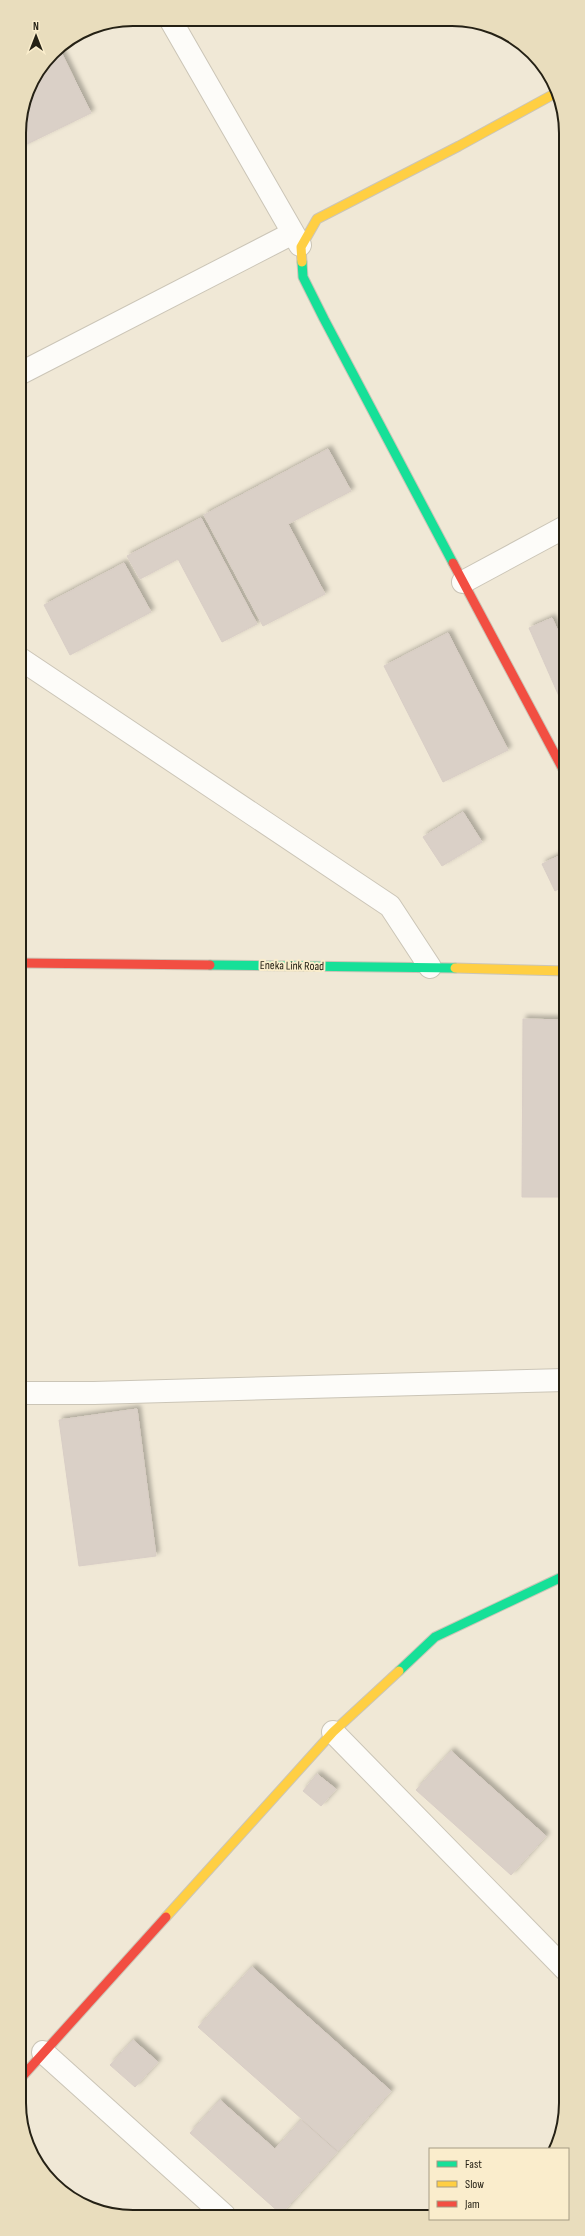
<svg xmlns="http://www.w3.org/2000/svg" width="585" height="2236" font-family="'Sofia Sans Condensed',sans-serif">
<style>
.building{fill:#dad0c7;stroke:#d9cec6;filter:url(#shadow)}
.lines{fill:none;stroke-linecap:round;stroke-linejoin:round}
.street-casing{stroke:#cbc5b7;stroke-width:24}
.fast-casing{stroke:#cbc5b7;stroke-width:11}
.slow-casing{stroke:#cbc5b7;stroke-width:11}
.jam-casing{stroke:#cbc5b7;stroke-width:11}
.street{stroke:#fdfcf9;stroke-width:22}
.fast{stroke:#16e098;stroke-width:9}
.slow{stroke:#ffcf43;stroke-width:9}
.jam{stroke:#f24e42;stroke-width:9}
.labels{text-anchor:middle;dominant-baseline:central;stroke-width:4;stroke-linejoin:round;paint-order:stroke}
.street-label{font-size:12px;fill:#252115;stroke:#faedcc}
.rim{fill:none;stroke:#252115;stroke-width:2}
</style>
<defs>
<filter id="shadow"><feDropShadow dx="3.5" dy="-3.5" stdDeviation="2" flood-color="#0004"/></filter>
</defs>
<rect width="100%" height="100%" fill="#f0e8d6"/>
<!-- building -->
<path class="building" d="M 59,48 L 91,113 L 19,148 L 19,125 L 28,89 L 52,52 Z
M 328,449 L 351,491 L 288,524 L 325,594 L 263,626 L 204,515 Z
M 201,518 L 257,624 L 222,642 L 178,559 L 140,579 L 127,556 Z
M 124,563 L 151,612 L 70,655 L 44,605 Z
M 552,618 L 565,646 L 565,702 L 562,703 L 529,628 Z
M 448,633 L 508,750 L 443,782 L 384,666 Z
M 463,812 L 482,842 L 442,866 L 423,837 Z
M 565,853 L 565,885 L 555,891 L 542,864 Z
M 523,1019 L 565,1020 L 565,1197 L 522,1197 Z
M 137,1409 L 156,1556 L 79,1566 L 59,1420 Z
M 451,1751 L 546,1836 L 511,1875 L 416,1790 Z
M 317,1774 L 336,1789 L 321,1806 L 303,1791 Z
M 252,1967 L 391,2091 L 338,2151 L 198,2027 Z
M 133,2040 L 158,2062 L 135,2087 L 110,2065 Z
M 220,2100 L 275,2149 L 301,2120 L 337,2152 L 281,2214 L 190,2133 Z"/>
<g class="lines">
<!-- street casing -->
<g class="street-casing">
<path id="street" d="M 170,19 L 300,245
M 19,374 L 293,233
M 463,582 L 565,527
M 19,658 L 390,906 L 430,967
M 20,1393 L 94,1393 L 565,1380
M 333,1732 L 566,1970
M 43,2052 L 224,2215"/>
</g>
<!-- fast casing -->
<g class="fast-casing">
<path id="fast" d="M 302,262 L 303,277 L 324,319 L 453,563
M 210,965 L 455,968
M 399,1671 L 435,1637 L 566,1575"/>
</g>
<!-- slow casing -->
<g class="slow-casing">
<path id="slow" d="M 302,262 L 301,247 L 317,219 L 459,146 L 554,94
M 455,968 L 565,971
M 166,1917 L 333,1732 L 399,1671"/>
</g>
<!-- jam casing -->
<g class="jam-casing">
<path id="jam" d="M 453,563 L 565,773
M 20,963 L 210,965
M 20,2079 L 166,1917"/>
</g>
<!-- street -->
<use href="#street" class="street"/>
<!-- fast -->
<use href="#fast" class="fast"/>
<!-- slow -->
<use href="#slow" class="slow"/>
<!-- jam -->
<use href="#jam" class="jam"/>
</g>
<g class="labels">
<!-- street labels -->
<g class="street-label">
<text transform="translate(292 966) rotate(1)">Eneka Link Road</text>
</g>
</g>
<!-- crop -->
<path d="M0 0H585V2236H0ZM133 26H452A107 107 0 0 1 559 133V2103A107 107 0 0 1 452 2210H133A107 107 0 0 1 26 2103V133A107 107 0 0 1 133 26Z" fill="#e9ddbd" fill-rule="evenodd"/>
<path class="rim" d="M133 26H452A107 107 0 0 1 559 133V2103A107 107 0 0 1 452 2210H133A107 107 0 0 1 26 2103V133A107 107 0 0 1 133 26Z"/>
<!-- legend -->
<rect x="429" y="2148" width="140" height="72" fill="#faedcc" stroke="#a59b83"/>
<rect x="437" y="2161" width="20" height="6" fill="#16e098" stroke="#a59b83"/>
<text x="465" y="2168" font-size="12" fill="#252115">Fast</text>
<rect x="437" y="2181" width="20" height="6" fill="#ffcf43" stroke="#a59b83"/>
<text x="465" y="2188" font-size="12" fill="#252115">Slow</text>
<rect x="437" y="2201" width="20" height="6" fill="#f24e42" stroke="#a59b83"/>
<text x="465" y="2208" font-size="12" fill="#252115">Jam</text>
<!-- north arrow -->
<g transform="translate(36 36)" stroke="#faedcc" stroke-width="3" paint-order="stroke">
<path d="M0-3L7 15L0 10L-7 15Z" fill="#252115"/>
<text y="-6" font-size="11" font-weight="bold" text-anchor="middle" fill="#252115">N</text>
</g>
</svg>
